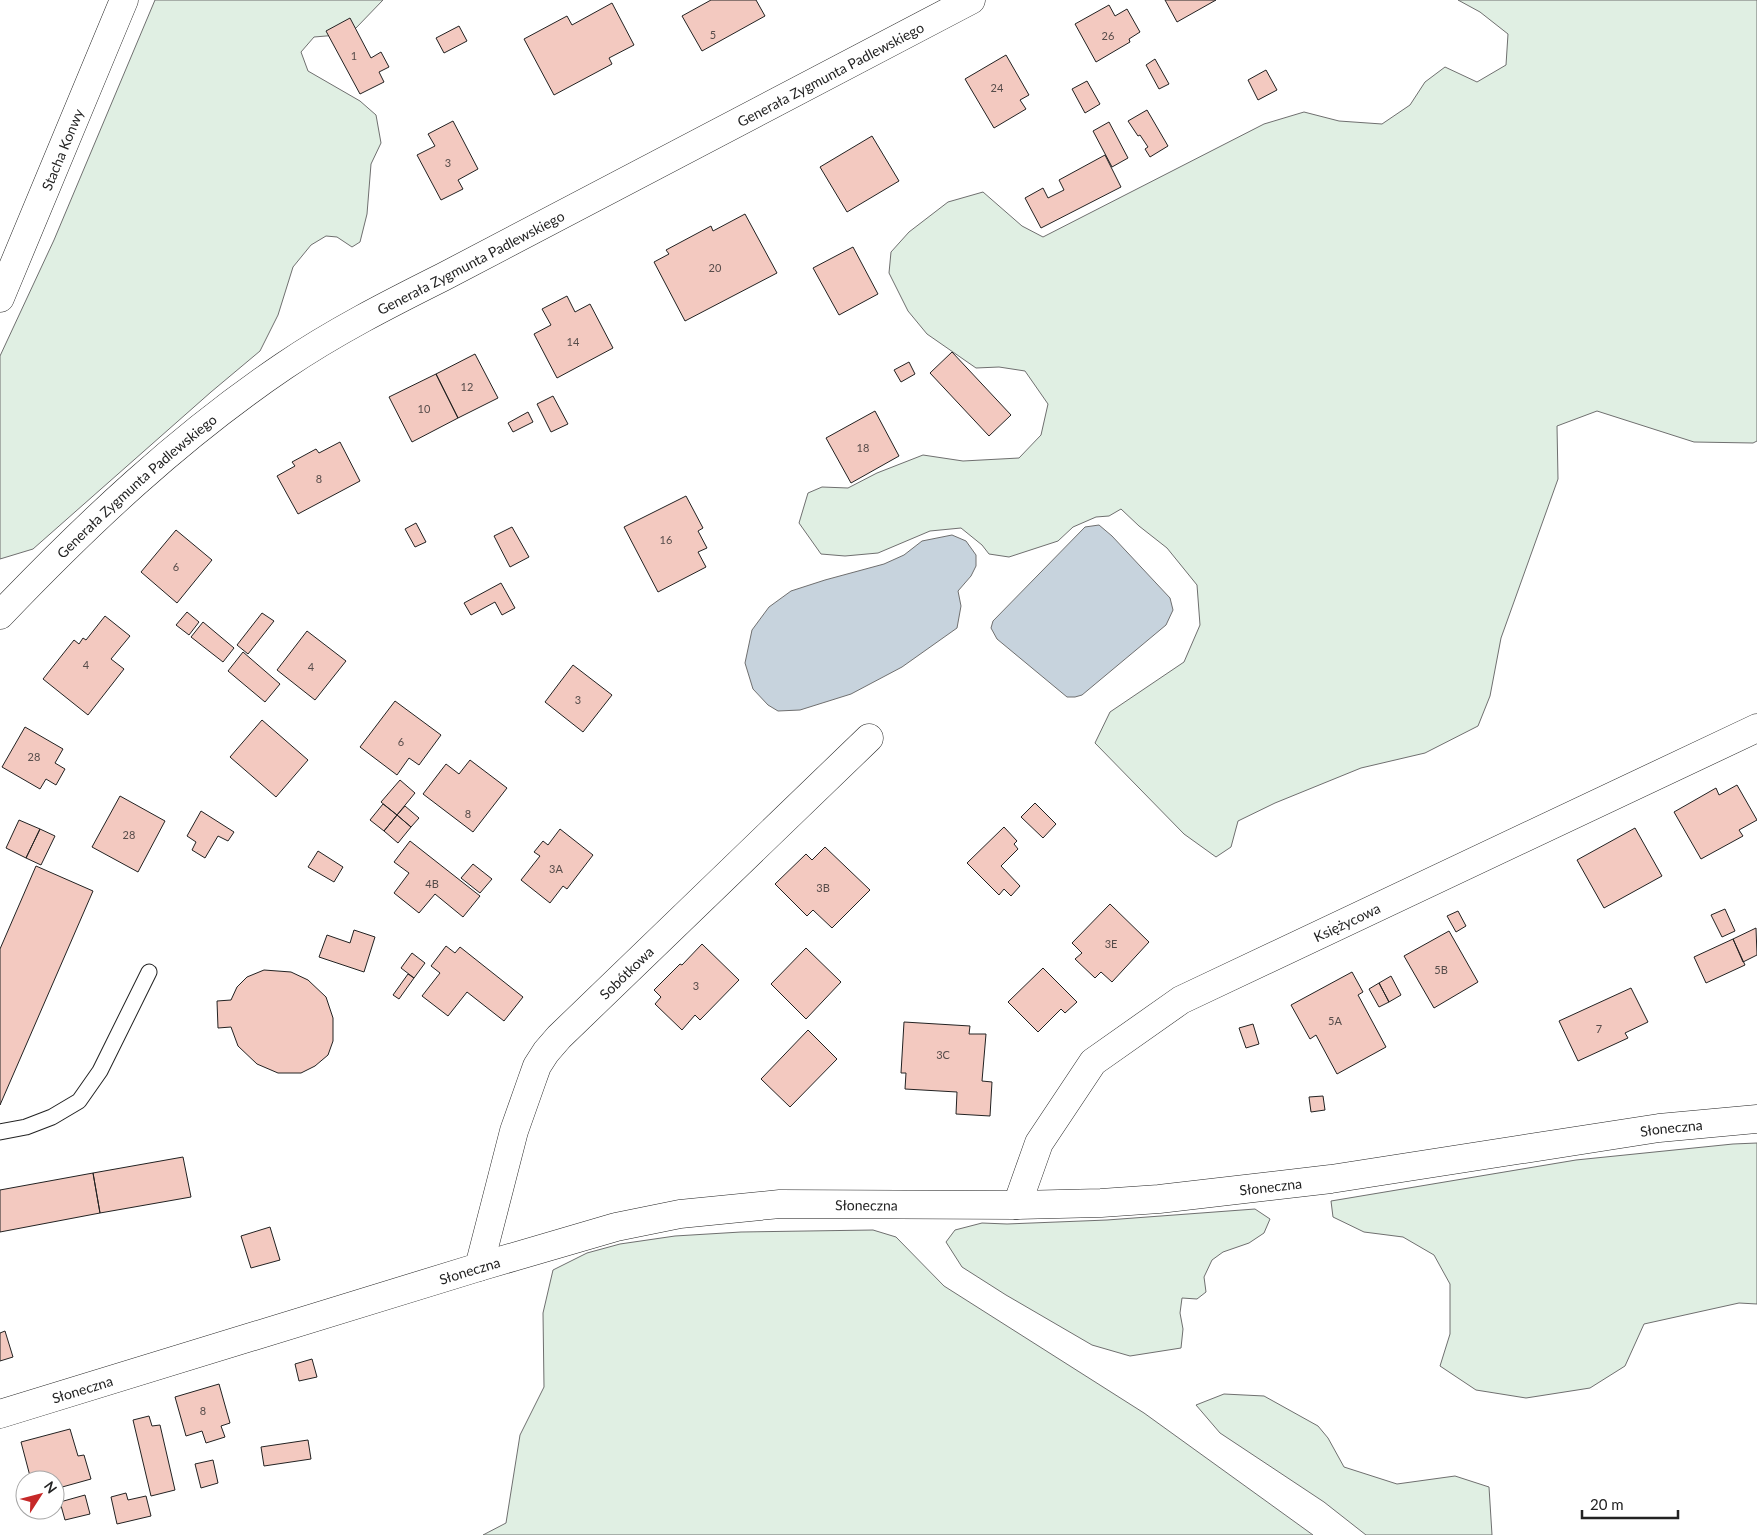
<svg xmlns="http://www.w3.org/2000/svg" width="1757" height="1535" font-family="Lato,sans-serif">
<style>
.green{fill:#e0efe3;stroke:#6f6f6f}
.water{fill:#c7d3dd;stroke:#6f6f6f}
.building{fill:#f3c9c0;stroke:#222}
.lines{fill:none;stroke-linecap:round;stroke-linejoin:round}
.lane-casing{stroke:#222;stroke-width:17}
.street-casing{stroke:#222;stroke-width:29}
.secondary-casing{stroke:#222;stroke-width:29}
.primary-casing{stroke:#222;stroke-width:29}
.lane{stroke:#fff;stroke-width:15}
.street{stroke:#fff;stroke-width:28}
.secondary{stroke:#fff;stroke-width:28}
.primary{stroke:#fff;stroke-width:28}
.labels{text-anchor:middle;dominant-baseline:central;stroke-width:4;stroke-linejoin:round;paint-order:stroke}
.number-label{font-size:11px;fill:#564c4a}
.street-label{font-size:14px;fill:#222;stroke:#fff}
</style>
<rect width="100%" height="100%" fill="#fff"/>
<!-- green -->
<path class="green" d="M 155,0 L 383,0 L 356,28 L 338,35 L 314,37 L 301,52 L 308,71 L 360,101 L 376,115 L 381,143 L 371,164 L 367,214 L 360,242 L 352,247 L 337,237 L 326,236 L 311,245 L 293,267 L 278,315 L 260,351 L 211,392 L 33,549 L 0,559 L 0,356 L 54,240 Z
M 1458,0 L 1757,0 L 1757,441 L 1753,443 L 1694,442 L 1597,411 L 1557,426 L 1558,479 L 1501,638 L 1490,696 L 1478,726 L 1425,753 L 1361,768 L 1275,803 L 1238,821 L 1231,847 L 1216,857 L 1184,834 L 1095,743 L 1110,712 L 1184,662 L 1200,625 L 1197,585 L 1167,548 L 1139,526 L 1121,509 L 1109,516 L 1096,517 L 1073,527 L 1058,541 L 1009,557 L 989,554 L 982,545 L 961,528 L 930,531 L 878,553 L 845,556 L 821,554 L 799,523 L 808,493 L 822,487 L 848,488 L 877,473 L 923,455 L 963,461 L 1019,458 L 1041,435 L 1048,404 L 1025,371 L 999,367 L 976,368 L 927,334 L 908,311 L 889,273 L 891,252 L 909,232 L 948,202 L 983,192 L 1022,226 L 1043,237 L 1264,124 L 1304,112 L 1339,121 L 1382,124 L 1410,105 L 1425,82 L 1445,67 L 1477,82 L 1506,65 L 1508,34 L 1480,12 Z
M 1757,1143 L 1757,1304 L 1739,1303 L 1644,1324 L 1625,1366 L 1590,1388 L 1526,1398 L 1476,1390 L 1440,1366 L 1450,1334 L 1450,1284 L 1434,1255 L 1403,1237 L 1364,1232 L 1333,1217 L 1331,1201 L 1355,1197 L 1576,1160 L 1733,1144 Z
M 1255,1209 L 1270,1219 L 1264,1233 L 1249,1243 L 1223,1252 L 1212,1260 L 1204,1277 L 1206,1292 L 1197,1299 L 1182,1298 L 1180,1313 L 1183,1329 L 1181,1348 L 1130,1356 L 1092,1345 L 1006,1295 L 962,1267 L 946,1242 L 955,1230 L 982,1223 L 1007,1224 L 1107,1220 Z
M 873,1230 L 896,1237 L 944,1286 L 1144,1413 L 1313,1535 L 483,1535 L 506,1523 L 520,1435 L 544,1387 L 543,1313 L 553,1270 L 587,1253 L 620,1244 L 675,1236 L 741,1232 Z
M 1224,1394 L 1264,1396 L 1318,1426 L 1328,1438 L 1344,1467 L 1397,1484 L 1455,1476 L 1489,1487 L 1492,1535 L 1366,1535 L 1324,1502 L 1220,1433 L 1196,1405 Z"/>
<!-- water -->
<path class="water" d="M 1099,525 L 1112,536 L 1170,598 L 1173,610 L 1166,625 L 1082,695 L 1075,697 L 1067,697 L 997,639 L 991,628 L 993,621 L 1085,527 Z
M 952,535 L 966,541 L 976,555 L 976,566 L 971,576 L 958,591 L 961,606 L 957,628 L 902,667 L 851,694 L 800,710 L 778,711 L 768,705 L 753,689 L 745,663 L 752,630 L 769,607 L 791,591 L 825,580 L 884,564 L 904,555 L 922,541 Z"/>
<!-- building -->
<path class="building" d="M 711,0 L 756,0 L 765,16 L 702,51 L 682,16 Z
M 1165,0 L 1216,0 L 1177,22 Z
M 612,3 L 634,45 L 609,58 L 612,64 L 554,95 L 524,39 L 567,16 L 572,25 Z
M 1109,5 L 1115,16 L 1127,9 L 1140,32 L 1129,39 L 1130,42 L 1096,62 L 1075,24 Z
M 350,18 L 371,58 L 381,52 L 389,67 L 379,72 L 384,82 L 360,94 L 326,31 Z
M 459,26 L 467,41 L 444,53 L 436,38 Z
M 1006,55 L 1029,95 L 1020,100 L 1026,109 L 994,128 L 965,79 Z
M 1155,59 L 1169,84 L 1159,89 L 1146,65 Z
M 1266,70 L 1277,90 L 1258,100 L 1248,80 Z
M 1087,81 L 1100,104 L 1085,113 L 1072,89 Z
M 1147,110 L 1168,146 L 1150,157 L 1145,149 L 1148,147 L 1140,135 L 1138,136 L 1128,121 Z
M 453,121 L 478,169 L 458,180 L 463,189 L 441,200 L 417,155 L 435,146 L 428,134 Z
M 1109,122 L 1128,158 L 1112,167 L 1093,131 Z
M 872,136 L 899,181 L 847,212 L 820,167 Z
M 1105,155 L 1121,187 L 1041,228 L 1025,198 L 1043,188 L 1048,198 L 1064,190 L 1059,180 Z
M 745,214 L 777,273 L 685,321 L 654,262 L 669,254 L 666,250 L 711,226 L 713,231 Z
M 853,247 L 878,294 L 839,315 L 813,268 Z
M 567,296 L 575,312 L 590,304 L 613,348 L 557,378 L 534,334 L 551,325 L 542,309 Z
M 952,352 L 1011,415 L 989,436 L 930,373 Z
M 475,354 L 498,398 L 458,418 L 436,374 Z
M 909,362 L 915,374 L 901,382 L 894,370 Z
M 436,374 L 458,418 L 412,442 L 389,397 Z
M 553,396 L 568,424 L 551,432 L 537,404 Z
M 875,411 L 899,456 L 851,483 L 826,438 Z
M 528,412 L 533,422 L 513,432 L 508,423 Z
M 340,442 L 360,481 L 298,514 L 277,476 L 295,466 L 292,462 L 316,449 L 319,453 Z
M 686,496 L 703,528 L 698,531 L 707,548 L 698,552 L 706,567 L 658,592 L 624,527 Z
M 416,523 L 426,542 L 415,547 L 405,529 Z
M 512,527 L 529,557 L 510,567 L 494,536 Z
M 176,530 L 212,560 L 177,603 L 141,572 Z
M 501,583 L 515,608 L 502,615 L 495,602 L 471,615 L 464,603 Z
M 187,612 L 199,622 L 189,635 L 176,625 Z
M 262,613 L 274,621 L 248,654 L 237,645 Z
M 105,616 L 130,636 L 111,659 L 124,669 L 88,715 L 43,679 L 74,640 L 79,644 L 83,638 L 86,640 Z
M 203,622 L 234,648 L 223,662 L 191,637 Z
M 307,631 L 346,661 L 315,700 L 277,670 Z
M 243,652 L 280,684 L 265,702 L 228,671 Z
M 573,665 L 612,695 L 583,732 L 545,702 Z
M 395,701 L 441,735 L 419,765 L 409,758 L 397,775 L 360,747 Z
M 262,720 L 308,760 L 276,797 L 230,757 Z
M 25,727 L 63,749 L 55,763 L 65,769 L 56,785 L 46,779 L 40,789 L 2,767 Z
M 470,760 L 507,788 L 473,832 L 423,794 L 446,764 L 459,774 Z
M 400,780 L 415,793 L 397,815 L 381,802 Z
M 1737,785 L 1757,820 L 1739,830 L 1743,836 L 1701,859 L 1674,812 L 1716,788 L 1719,795 Z
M 120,796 L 165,821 L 138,872 L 92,847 Z
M 1035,803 L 1056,824 L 1043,838 L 1021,817 Z
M 383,804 L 397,815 L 384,831 L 370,820 Z
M 405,806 L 419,818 L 411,827 L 397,815 Z
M 201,811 L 234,832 L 228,841 L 218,836 L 205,858 L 192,850 L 196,842 L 187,836 Z
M 397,815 L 411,827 L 398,843 L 384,831 Z
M 19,820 L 40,829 L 26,858 L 6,848 Z
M 1004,827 L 1017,841 L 1014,844 L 1018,849 L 1001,866 L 1020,886 L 1011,896 L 1004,889 L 999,895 L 967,863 Z
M 1635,828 L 1662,876 L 1604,908 L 1577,860 Z
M 40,829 L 55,836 L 41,865 L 26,858 Z
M 560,829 L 593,855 L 567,889 L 563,886 L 550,903 L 521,880 L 540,856 L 534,852 L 543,841 L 548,845 Z
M 410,841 L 480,896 L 463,917 L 435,894 L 419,913 L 394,893 L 409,873 L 394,862 Z
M 825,847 L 870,890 L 832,928 L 813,910 L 807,916 L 775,884 L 806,854 L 812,860 Z
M 318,851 L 343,867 L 334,882 L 308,867 Z
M 473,864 L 492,879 L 480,893 L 461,878 Z
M 36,866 L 93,891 L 0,1105 L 0,949 Z
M 1110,904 L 1149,942 L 1112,982 L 1101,972 L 1095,978 L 1075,959 L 1082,953 L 1072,943 Z
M 1725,909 L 1735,931 L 1722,937 L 1711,915 Z
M 1458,911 L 1466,926 L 1456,932 L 1447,916 Z
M 1756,928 L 1757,955 L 1743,962 L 1733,939 Z
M 354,930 L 375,937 L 364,972 L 319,957 L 327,935 L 350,943 Z
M 1449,931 L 1478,982 L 1434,1008 L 1404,956 Z
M 1733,939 L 1745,965 L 1706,983 L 1694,957 Z
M 702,944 L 739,980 L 700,1020 L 695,1015 L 682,1030 L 655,1004 L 661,997 L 654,990 L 680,964 L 682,965 Z
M 446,946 L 455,953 L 460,947 L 523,997 L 504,1021 L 467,992 L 448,1016 L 422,996 L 440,973 L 431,966 Z
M 806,948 L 841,982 L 806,1019 L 771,984 Z
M 412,953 L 425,963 L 414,978 L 401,968 Z
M 1043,968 L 1077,1002 L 1065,1013 L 1061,1009 L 1038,1032 L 1008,1002 Z
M 264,970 L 291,972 L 308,980 L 326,997 L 333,1018 L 333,1041 L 328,1055 L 315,1066 L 301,1073 L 278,1073 L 257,1064 L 238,1046 L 231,1027 L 218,1028 L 217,1001 L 231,1000 L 237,987 L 247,977 Z
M 1352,972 L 1363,992 L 1358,995 L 1386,1047 L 1337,1074 L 1316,1035 L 1310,1039 L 1291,1005 Z
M 408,974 L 414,978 L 399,999 L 393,995 Z
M 1391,976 L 1401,995 L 1389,1002 L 1379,983 Z
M 1379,983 L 1389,1002 L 1379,1007 L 1369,989 Z
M 1631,988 L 1648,1022 L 1625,1033 L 1628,1038 L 1578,1061 L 1559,1021 Z
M 904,1022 L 970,1026 L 969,1034 L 986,1034 L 982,1081 L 992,1082 L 990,1116 L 956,1114 L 957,1092 L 905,1089 L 906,1073 L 901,1073 Z
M 1253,1024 L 1259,1044 L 1246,1048 L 1239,1028 Z
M 808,1030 L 837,1059 L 790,1107 L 761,1079 Z
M 1323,1096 L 1325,1110 L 1311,1112 L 1309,1097 Z
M 183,1157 L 191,1197 L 100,1213 L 93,1173 Z
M 93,1173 L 100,1213 L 0,1232 L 0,1190 Z
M 270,1227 L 280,1260 L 251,1268 L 241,1236 Z
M 5,1331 L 13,1357 L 0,1361 L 0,1333 Z
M 312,1359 L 317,1377 L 299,1381 L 295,1364 Z
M 219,1384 L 230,1423 L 221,1426 L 225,1437 L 206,1443 L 202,1431 L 186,1436 L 175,1397 Z
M 149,1416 L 152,1426 L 160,1425 L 175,1490 L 151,1496 L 133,1420 Z
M 70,1429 L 78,1456 L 84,1455 L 91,1479 L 55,1489 L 55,1480 L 47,1480 L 47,1478 L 31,1480 L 21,1442 Z
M 308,1440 L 311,1459 L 264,1466 L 261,1447 Z
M 213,1460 L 218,1483 L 201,1488 L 195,1464 Z
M 126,1493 L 128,1500 L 146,1496 L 151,1516 L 117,1524 L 111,1497 Z
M 85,1495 L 90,1514 L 65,1520 L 60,1502 Z"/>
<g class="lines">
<!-- lane casing -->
<g class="lane-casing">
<path id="lane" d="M 0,1132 L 26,1127 L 52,1117 L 79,1101 L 100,1071 L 149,972"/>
</g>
<!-- street casing -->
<g class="street-casing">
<g id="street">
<path id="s1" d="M 1017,1205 L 1039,1143 L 1093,1062 L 1181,1000 L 1757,728"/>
<path id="s2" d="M 479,1267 L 514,1131 L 532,1080 L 537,1066 L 546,1052 L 559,1037 L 869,738"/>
</g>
</g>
<!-- secondary casing -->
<g class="secondary-casing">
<g id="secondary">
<path id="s3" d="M 0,615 C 88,523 179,437 284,366 C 334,332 389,304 443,277 L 971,0"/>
<path id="s4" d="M 0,1414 L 479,1267 L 616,1227 L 680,1214 L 780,1204 L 1017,1205 L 1101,1203 L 1159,1199 L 1331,1179 L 1659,1128 L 1757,1119"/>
</g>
</g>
<!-- primary casing -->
<g class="primary-casing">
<g id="primary">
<path id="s5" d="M 0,298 L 124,0"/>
</g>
</g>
<!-- lane -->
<use href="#lane" class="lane"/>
<!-- street -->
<use href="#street" class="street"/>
<!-- secondary -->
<use href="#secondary" class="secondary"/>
<!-- primary -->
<use href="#primary" class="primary"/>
</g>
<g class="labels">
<!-- number labels -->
<g class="number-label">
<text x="713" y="34">5</text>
<text x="1108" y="35">26</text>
<text x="354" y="55">1</text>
<text x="997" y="87">24</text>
<text x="448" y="162">3</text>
<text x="715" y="267">20</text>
<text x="573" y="341">14</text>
<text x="467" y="386">12</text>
<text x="424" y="408">10</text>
<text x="863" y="447">18</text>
<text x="319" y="478">8</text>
<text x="666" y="539">16</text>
<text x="176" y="566">6</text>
<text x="86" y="664">4</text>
<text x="311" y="666">4</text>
<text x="578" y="699">3</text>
<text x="401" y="741">6</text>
<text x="34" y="756">28</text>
<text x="468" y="813">8</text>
<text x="129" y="834">28</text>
<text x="556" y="868">3A</text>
<text x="432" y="883">4B</text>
<text x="823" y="887">3B</text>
<text x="1111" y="943">3E</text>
<text x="1441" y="969">5B</text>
<text x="696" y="985">3</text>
<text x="1335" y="1020">5A</text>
<text x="1599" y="1028">7</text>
<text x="943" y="1054">3C</text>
<text x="203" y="1410">8</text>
</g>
<!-- street labels -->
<g class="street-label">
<text stroke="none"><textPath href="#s3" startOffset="998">Generała Zygmunta Padlewskiego</textPath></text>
<text stroke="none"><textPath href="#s5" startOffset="161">Stacha Konwy</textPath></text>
<text stroke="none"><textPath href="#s3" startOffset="592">Generała Zygmunta Padlewskiego</textPath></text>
<text stroke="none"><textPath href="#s3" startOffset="188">Generała Zygmunta Padlewskiego</textPath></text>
<text stroke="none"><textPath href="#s1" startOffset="454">Księżycowa</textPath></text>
<text stroke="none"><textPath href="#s2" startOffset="339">Sobótkowa</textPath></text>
<text stroke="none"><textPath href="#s4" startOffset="1706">Słoneczna</textPath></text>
<text stroke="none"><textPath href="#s4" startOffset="1301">Słoneczna</textPath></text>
<text stroke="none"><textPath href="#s4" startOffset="896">Słoneczna</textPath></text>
<text stroke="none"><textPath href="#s4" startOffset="491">Słoneczna</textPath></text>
<text stroke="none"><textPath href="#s4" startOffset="86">Słoneczna</textPath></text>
</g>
</g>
<!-- north arrow -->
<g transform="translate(40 1495) rotate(54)"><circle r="24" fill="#ffffff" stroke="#a7a7a7"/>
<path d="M0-4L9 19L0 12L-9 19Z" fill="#c62828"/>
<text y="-8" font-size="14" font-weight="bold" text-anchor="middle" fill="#222222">N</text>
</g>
<!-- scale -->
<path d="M1582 1510v8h96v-8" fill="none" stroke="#222222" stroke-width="2.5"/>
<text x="1590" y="1510" font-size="15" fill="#222222" stroke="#ffffff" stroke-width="4" paint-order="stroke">20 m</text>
</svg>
